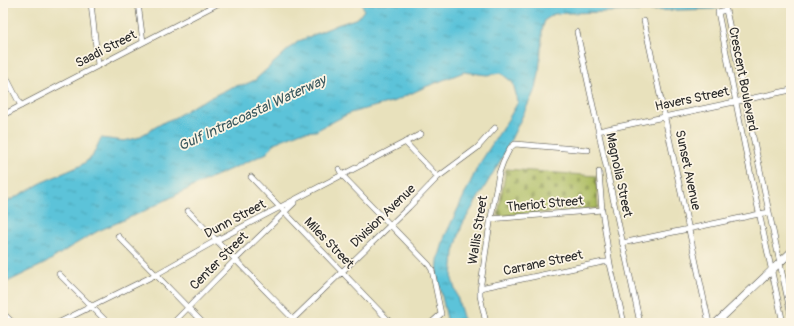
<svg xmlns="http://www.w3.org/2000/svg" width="794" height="326" font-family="Pangolin,sans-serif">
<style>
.cemetery{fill:url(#cemetery-stones);stroke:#6b7344}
.water{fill:url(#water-ripples);stroke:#447782}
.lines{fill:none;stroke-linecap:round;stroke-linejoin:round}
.minor-casing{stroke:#474641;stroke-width:6}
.secondary-casing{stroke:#474641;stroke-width:8}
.minor{stroke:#fff;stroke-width:5}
.secondary{stroke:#fff;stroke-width:7}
.labels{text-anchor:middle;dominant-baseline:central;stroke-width:3.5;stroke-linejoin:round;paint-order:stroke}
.street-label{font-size:13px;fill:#2b2b2b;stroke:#fcf5e5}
.water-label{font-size:14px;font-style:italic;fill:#3a595f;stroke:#fcf5e5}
</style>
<defs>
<pattern id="cemetery-stones" width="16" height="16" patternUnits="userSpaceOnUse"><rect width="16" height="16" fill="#abbb5e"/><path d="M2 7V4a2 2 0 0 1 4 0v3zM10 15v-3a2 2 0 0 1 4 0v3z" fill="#8b984e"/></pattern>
<pattern id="water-ripples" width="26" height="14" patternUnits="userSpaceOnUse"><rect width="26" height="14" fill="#5cc3d9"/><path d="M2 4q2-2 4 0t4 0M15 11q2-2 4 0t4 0" fill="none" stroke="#4c9fb0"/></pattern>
</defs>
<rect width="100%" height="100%" fill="#fcf5e5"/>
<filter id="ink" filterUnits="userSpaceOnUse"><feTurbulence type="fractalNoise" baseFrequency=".025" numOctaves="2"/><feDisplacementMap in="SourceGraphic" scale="8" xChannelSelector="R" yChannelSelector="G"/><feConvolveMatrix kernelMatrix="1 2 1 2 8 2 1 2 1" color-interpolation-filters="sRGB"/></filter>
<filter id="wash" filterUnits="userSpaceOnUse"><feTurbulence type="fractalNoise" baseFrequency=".012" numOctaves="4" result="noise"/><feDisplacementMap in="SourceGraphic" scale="16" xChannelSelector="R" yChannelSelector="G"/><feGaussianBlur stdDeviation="0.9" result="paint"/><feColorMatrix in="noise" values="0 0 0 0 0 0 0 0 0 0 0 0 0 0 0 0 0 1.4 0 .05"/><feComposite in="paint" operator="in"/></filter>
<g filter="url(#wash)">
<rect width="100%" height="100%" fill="#e8e1bc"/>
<!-- cemetery -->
<path class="cemetery" d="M 506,169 L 596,176 L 598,208 L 498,216 Z"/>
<!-- water -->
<path class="water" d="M 362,3 L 733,3 L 733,5 L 714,9 L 568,13 L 554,14 L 545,20 L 542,30 L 542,38 L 539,74 L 536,88 L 502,158 L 462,225 L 454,252 L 452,279 L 463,317 L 463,323 L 448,323 L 437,275 L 438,260 L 445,236 L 478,166 L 509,118 L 518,102 L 513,83 L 501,73 L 487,75 L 464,72 L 425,87 L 395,101 L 350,113 L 321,128 L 316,131 L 301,132 L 274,143 L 267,153 L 206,180 L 140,213 L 98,231 L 72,246 L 46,263 L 3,284 L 3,204 L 45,181 L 80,166 L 92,157 L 101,138 L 124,141 L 137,138 L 166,121 L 174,118 L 195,105 L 232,87 L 240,85 L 244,85 L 255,80 L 291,47 L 299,41 L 337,25 L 358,18 L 364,10 Z"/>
</g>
<g filter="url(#ink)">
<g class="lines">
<!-- minor casing -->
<g class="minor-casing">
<path id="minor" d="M 91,3 L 98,65
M 138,3 L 143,42
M 644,21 L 709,323
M 577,32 L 640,323
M 3,71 L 21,106
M 3,115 L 219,3
M 598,131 L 791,90
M 405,142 L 438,177
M 339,169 L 342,175 L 429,265 L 432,270 L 441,314 L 431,323
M 599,172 L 602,210 L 610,264 L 624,323
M 251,177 L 391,323
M 188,211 L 297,323
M 490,219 L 602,210
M 118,236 L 203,323
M 622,243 L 769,212
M 59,274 L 108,323
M 480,288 L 603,262 L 608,262 L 610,264
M 4,314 L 13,323
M 58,323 L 155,275 L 217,240 L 421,134
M 173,323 L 236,259 L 294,203
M 289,323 L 409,207 L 438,177 L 477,148 L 495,128
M 486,323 L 480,296 L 480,290 L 490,223 L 499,173 L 503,162 L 510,148 L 515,144 L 588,150
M 783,323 L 745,148 L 718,12 L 726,10 L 791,315"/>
</g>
<!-- secondary casing -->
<g class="secondary-casing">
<path id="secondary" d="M 716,323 L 791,252"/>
</g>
<!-- minor -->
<use href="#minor" class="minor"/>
<!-- secondary -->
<use href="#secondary" class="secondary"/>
</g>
</g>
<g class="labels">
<!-- street labels -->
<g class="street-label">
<text transform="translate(106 49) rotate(-27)">Saadi Street</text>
<text transform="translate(743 79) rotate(79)">Crescent Boulevard</text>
<text transform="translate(692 99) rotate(-12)">Havers Street</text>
<text transform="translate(688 170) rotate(78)">Sunset Avenue</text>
<text transform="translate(619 175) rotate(78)">Magnolia Street</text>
<text transform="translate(545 204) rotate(-5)">Theriot Street</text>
<text transform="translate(383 216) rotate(-44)">Division Avenue</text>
<text transform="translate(235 219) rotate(-28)">Dunn Street</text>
<text transform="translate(478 230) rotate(-81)">Wallis Street</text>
<text transform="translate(329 243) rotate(46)">Miles Street</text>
<text transform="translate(219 261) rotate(-45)">Center Street</text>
<text transform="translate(543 263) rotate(-12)">Carrane Street</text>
</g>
<!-- water labels -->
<g class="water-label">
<text transform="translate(252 113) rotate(-25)">Gulf Intracoastal Waterway</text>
</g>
</g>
<!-- margin -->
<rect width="794" height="326" fill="none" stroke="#fcf5e5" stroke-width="16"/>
</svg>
